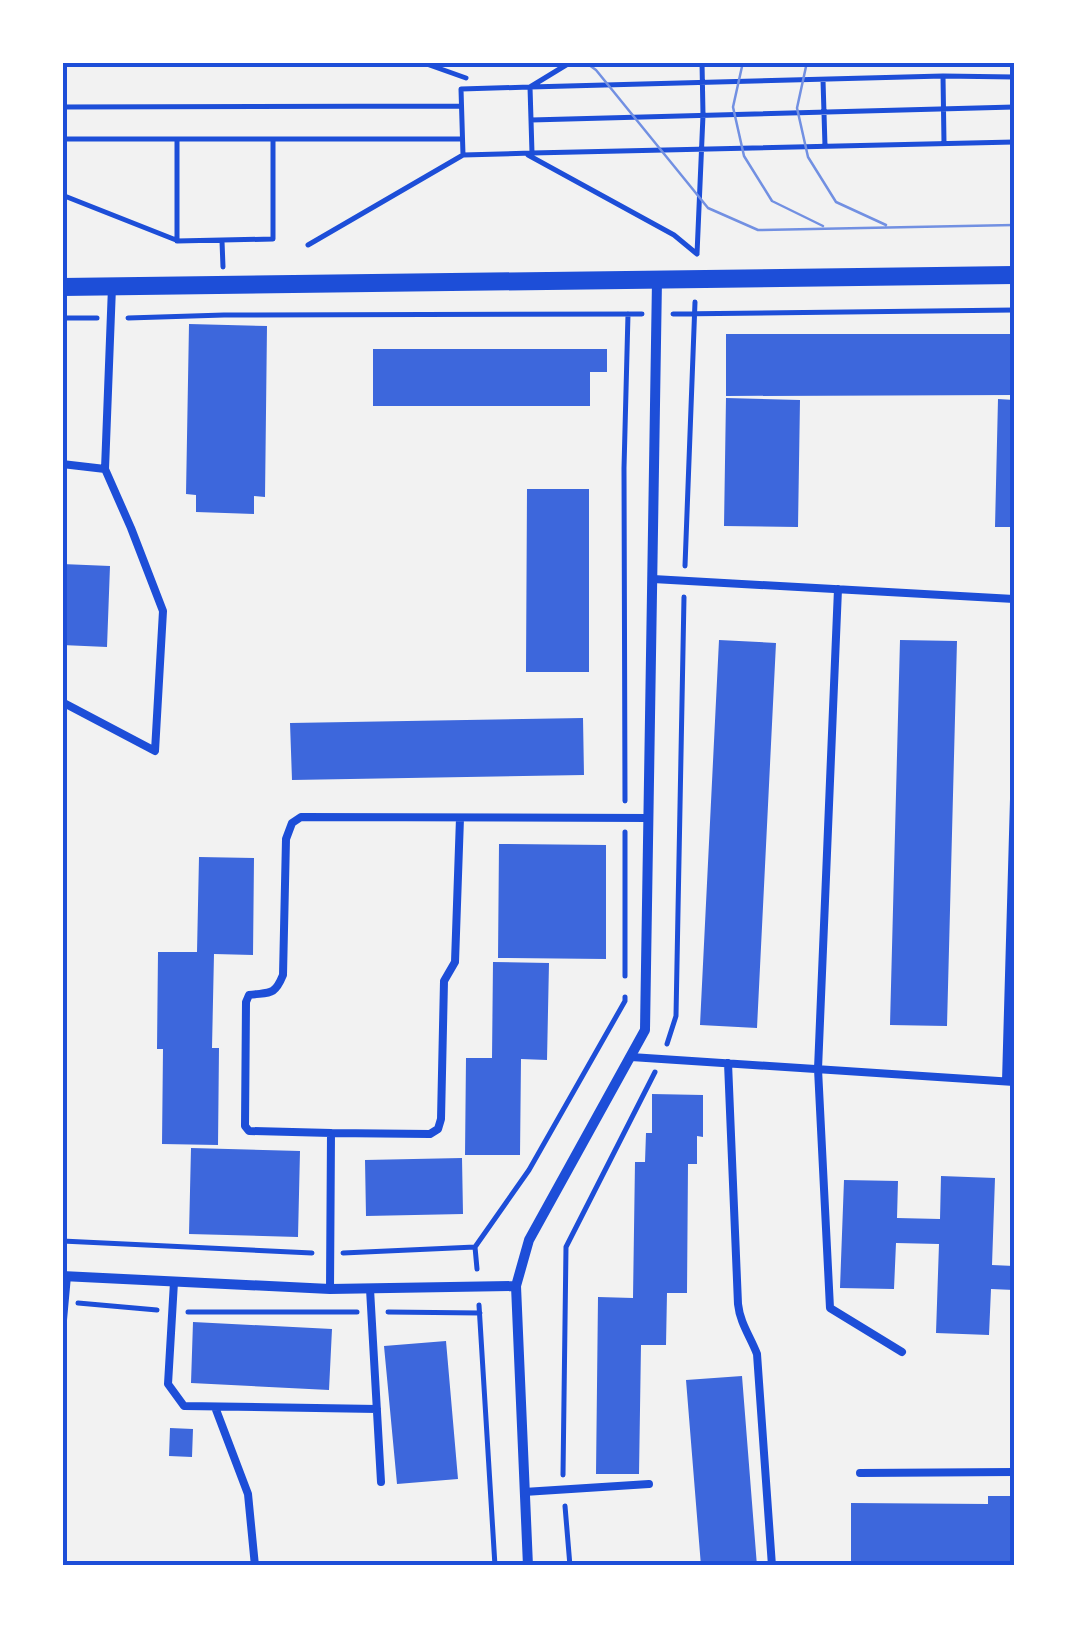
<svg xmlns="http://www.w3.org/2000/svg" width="1077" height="1628" font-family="Commissioner,sans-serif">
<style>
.building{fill:#3d67dc}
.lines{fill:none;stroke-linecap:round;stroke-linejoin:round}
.path{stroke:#1d4ed8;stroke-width:5}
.service{stroke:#1d4ed8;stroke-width:8}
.minor{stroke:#1d4ed8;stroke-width:10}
.tertiary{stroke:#1d4ed8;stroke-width:18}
.tram{stroke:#7290e2;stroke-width:2.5}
.neatline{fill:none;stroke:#1d4ed8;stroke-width:4}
</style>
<rect width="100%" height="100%" fill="#f2f2f2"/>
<!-- building -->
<path class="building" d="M 189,324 L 267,326 L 265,497 L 254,496 L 254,514 L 196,512 L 196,495 L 186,494 Z
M 726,334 L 1014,334 L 1014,395 L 726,396 Z
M 373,349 L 607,349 L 607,372 L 590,372 L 590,406 L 373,406 Z
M 726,398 L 800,400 L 798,527 L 724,526 Z
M 998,399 L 1014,400 L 1014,527 L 995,527 Z
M 527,489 L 589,489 L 589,672 L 526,672 Z
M 62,564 L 110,566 L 107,647 L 62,645 Z
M 719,640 L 776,643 L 757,1028 L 700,1025 Z
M 900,640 L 957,641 L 947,1026 L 890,1025 Z
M 583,718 L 584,775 L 292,780 L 290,723 Z
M 499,844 L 606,845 L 606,959 L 498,958 Z
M 199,857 L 254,858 L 253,955 L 214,954 L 212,1048 L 219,1048 L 218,1145 L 162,1144 L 163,1049 L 157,1049 L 158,952 L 197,952 Z
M 493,962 L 549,963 L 547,1060 L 521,1059 L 520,1155 L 465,1155 L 466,1058 L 492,1058 Z
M 652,1094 L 703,1095 L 703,1137 L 697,1136 L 697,1164 L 688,1164 L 687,1293 L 667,1293 L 666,1345 L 641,1345 L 639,1474 L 596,1474 L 598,1297 L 633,1298 L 635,1162 L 645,1162 L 646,1133 L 652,1133 Z
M 191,1148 L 300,1151 L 298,1237 L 189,1234 Z
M 462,1158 L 463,1214 L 366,1216 L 365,1160 Z
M 941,1176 L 995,1178 L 992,1265 L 1014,1266 L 1014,1290 L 991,1289 L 989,1335 L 936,1333 L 939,1244 L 896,1243 L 894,1289 L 840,1288 L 844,1180 L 898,1181 L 897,1218 L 940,1219 Z
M 193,1322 L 332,1329 L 329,1390 L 191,1383 Z
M 446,1341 L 458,1479 L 397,1484 L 384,1346 Z
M 742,1376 L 757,1566 L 701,1566 L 686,1380 Z
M 170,1428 L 193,1429 L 192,1457 L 169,1456 Z
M 988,1496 L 1014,1496 L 1014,1566 L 851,1566 L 851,1503 L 988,1504 Z"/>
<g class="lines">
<!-- path -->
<path class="path" d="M 421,62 L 466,78
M 571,62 L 530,87 L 943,76 L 1014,77
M 62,63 L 63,62
M 943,76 L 944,143
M 823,80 L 825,146
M 530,87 L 532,153 L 463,155 L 461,89 Z
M 62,107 L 461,106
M 531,120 L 1014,107
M 62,139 L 462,139
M 177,139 L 177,241 L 273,239 L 273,140
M 532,153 L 1014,142
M 528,155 L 674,235 L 697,254
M 62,195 L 176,240
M 222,241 L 223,267
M 308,245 L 463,155
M 697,254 L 703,115 L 702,62
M 673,314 L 1014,310
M 62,318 L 97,318
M 128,318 L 224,315 L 642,314
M 685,566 L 695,302
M 625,801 L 624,468 L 628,314
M 625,976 L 625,832
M 667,1044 L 676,1016 L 684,597
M 62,1241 L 312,1253
M 343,1253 L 475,1247
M 477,1269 L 475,1247 L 529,1170 L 625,1001 L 625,997
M 78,1303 L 157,1310
M 479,1305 L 495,1566
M 188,1312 L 357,1312
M 388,1312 L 480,1313
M 563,1475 L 566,1247 L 655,1072
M 565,1506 L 570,1566"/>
<!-- service -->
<path class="service" d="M 62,464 L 105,469
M 653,579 L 1014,599
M 838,589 L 818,1069 L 830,1308 L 902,1352
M 62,702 L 155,751 L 163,611 L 131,528 L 105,469 L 112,287
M 631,1057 L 1014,1082
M 728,1063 L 738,1304 C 740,1323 750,1336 757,1354 L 772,1566
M 1006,1081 L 1014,799
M 331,1133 L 430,1134 L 438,1129 L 441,1119 L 444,981 L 455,962 L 460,818
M 174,1282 L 168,1384 L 184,1406 L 377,1409
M 330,1289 L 331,1133 L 249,1131 L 245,1126 L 246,1002 L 249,995 C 269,992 274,997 283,975 L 286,839 L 292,823 L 301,817 L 649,818
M 370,1289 L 381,1482
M 62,1331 L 67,1276
M 215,1407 L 248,1494 L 255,1566
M 860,1473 L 1014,1472
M 524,1492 L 649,1484"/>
<!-- minor -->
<path class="minor" d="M 62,1276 L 330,1289 L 516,1286
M 528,1566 L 516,1286 L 529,1240 L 645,1030 L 657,280"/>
<!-- tertiary -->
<path class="tertiary" d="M 62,287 L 1014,275"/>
<!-- tram -->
<path class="tram" d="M 585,62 L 596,70 L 708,208 L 758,230 L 1014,225
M 743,62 L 733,107 L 744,156 L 772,201 L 823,226
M 807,62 L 797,108 L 808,157 L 836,202 L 886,225"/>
</g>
<!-- border -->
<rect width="1077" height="1628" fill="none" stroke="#ffffff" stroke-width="130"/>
<rect x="65" y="65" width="947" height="1498" class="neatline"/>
</svg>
